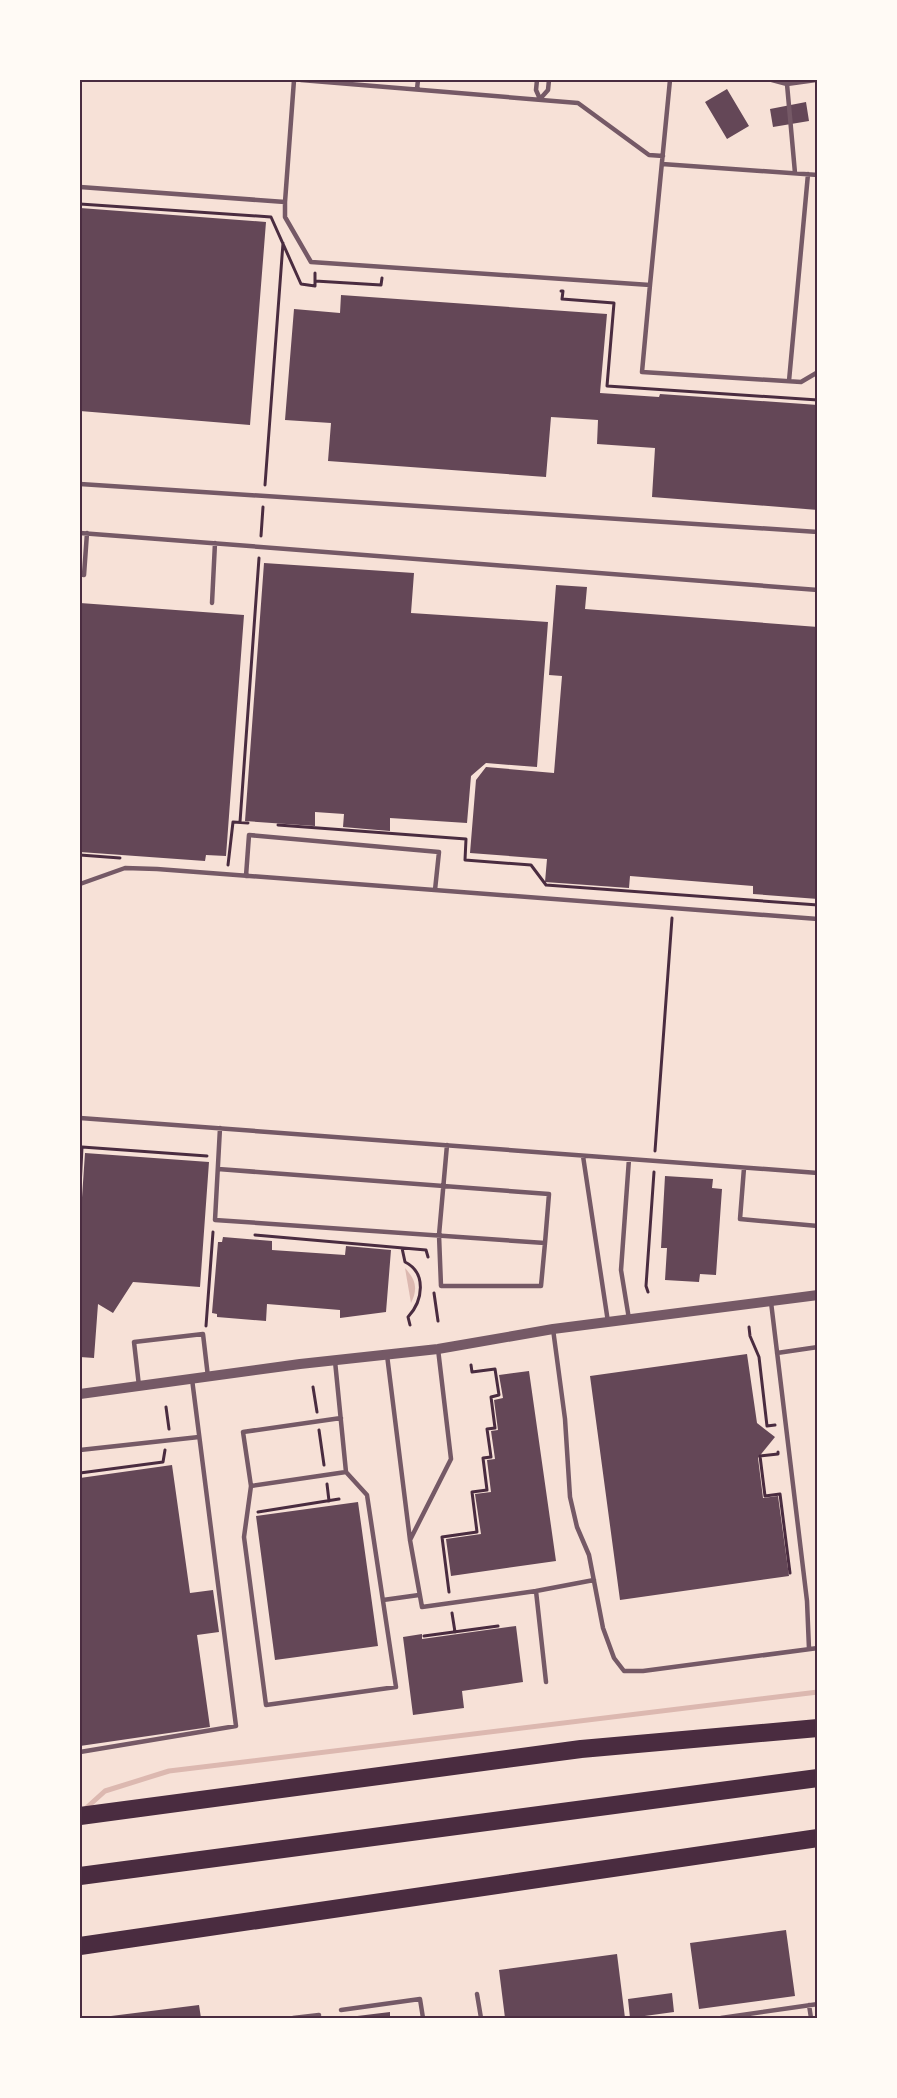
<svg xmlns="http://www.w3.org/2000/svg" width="897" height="2098" font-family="'Sofia Sans Condensed',sans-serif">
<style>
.water{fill:#dcb8b0}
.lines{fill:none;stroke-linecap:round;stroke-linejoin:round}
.stream{stroke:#dcb8b0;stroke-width:5}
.building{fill:#644757}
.path{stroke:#4a2c40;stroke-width:3}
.service{stroke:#755966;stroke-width:4.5}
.tertiary{stroke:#755966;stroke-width:10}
.motorway{stroke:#4a2c40;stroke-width:18}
.neatline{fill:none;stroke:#4a2c40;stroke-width:2}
</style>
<rect width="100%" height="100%" fill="#f7e1d7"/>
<!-- water -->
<path class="water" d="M 405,1268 C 416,1280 418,1289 411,1303 Z"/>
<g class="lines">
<!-- stream -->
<path class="stream" d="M 84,1810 L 105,1791 L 169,1771 L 818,1692"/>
</g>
<!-- building -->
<path class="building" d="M 727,89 L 749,126 L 727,139 L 705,102 Z
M 806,102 L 809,121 L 773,127 L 770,109 Z
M 80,208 L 266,222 L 250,425 L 80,411 Z
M 341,295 L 607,314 L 600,393 L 659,397 L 660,394 L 818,405 L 818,510 L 652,497 L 655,448 L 597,444 L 598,420 L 551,417 L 546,477 L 328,461 L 331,423 L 285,420 L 294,309 L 340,313 Z
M 264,563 L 414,573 L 411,613 L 548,622 L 537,767 L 486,763 L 471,776 L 467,823 L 390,818 L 390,831 L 366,829 L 343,827 L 344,814 L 315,812 L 315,826 L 245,821 Z
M 556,585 L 587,587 L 585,609 L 818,627 L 818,899 L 753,894 L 753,886 L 630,876 L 629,888 L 545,882 L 547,859 L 470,853 L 476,780 L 486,767 L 554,773 L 562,676 L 549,675 Z
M 80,603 L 244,615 L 226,856 L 206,855 L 205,861 L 80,852 Z
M 85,1153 L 209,1162 L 200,1287 L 133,1282 L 113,1313 L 98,1304 L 94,1358 L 80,1357 L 80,1227 Z
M 665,1176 L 713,1179 L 712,1188 L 722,1189 L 716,1275 L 700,1274 L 699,1282 L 665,1280 L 667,1248 L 661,1248 Z
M 223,1237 L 272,1241 L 272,1250 L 345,1255 L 346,1246 L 391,1250 L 386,1312 L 340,1318 L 340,1310 L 267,1304 L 266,1321 L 217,1317 L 217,1314 L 212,1313 L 218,1242 L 222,1242 Z
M 747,1354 L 757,1423 L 775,1437 L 758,1458 L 763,1498 L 778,1496 L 789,1576 L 620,1600 L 590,1376 Z
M 529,1371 L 556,1561 L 451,1576 L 446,1539 L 481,1534 L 475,1494 L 491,1492 L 487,1460 L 495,1459 L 491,1431 L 498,1430 L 494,1400 L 503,1398 L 499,1375 Z
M 172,1465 L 190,1593 L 213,1590 L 219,1632 L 197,1635 L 210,1727 L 80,1746 L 80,1478 Z
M 358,1502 L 378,1646 L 275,1660 L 256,1516 Z
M 516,1626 L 523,1682 L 462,1691 L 464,1708 L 413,1715 L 403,1637 L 422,1634 L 422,1639 Z
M 786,1930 L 795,1996 L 699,2009 L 690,1943 Z
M 617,1954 L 625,2018 L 505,2018 L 499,1970 Z
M 672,1993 L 674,2012 L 630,2018 L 628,1999 Z
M 199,2005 L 201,2018 L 103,2018 L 103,2017 Z
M 390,2012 L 390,2018 L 349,2018 L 349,2017 Z"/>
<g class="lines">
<!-- path -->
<path class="path" d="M 80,204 L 271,217 L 301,284 L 315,286 L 315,273
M 315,281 L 381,285 L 382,278
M 561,291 L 563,291 L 562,299 L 614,303 L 607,386 L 818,400
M 265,485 L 283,243
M 261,536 L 263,507
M 240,822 L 259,558
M 278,825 L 466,839 L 465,860 L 531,865 L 546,885 L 818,905
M 80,855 L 120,858
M 228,865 L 233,822 L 248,823
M 655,1151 L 672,918
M 80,1188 L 82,1147 L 207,1156
M 255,1235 L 426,1250 L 428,1257
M 402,1248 L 405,1262 C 427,1273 423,1301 408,1317 L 410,1325
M 648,1292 L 646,1286 L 654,1172
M 434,1293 L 438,1321
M 206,1326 L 213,1232
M 749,1327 L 750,1336 L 759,1357 L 767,1426 L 775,1425
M 313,1387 L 317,1412
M 166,1407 L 169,1429
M 319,1430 L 324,1465
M 778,1452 L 778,1454 L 760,1456 L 765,1496 L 780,1494 L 790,1573
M 80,1473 L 163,1462 L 165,1450
M 327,1484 L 329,1501
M 258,1512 L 339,1499
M 449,1592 L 442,1537 L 477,1532 L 472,1492 L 487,1490 L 483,1458 L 491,1457 L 487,1429 L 495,1428 L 491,1397 L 499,1395 L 495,1369 L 472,1372 L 471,1365
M 452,1613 L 455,1632
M 424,1636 L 498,1626"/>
<!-- service -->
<path class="service" d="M 301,80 L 578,103 L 649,155 L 663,156
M 537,80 L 536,90 L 540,99 L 548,90 L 549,80
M 772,80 L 787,84
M 417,89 L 418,80
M 662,164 L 818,175
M 795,173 L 787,84 L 816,80
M 80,187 L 285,202 L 285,217 L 311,262 L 650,285 L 642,372 L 801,382 L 818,372
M 285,202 L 294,80
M 650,285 L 670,80
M 789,381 L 808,174
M 80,484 L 818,532
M 80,533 L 818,590
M 80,574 L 84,575 L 87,533
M 212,603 L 215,543
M 246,876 L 249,835 L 439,852 L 435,890
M 80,884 L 125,868 L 157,869 L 818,919
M 80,1118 L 818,1173
M 447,1145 L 439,1235 L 441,1286 L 541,1286 L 545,1243
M 583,1156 L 608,1322
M 744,1168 L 740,1219 L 818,1226
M 218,1169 L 549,1194 L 545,1243 L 215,1220 L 220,1128
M 771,1302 L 807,1601 L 809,1649
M 629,1319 L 621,1270 L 629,1159
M 553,1329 L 565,1419 L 570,1497 L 577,1527 L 589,1555 L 603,1628 L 614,1658 L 624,1671 L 643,1671 L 818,1648
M 777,1353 L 818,1347
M 387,1355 L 410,1540 L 422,1607 L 536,1591 L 546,1682
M 139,1386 L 134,1342 L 203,1334 L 208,1377
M 341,1418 L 243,1432 L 251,1486 L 346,1472
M 80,1450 L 199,1437
M 251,1486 L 244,1537 L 266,1705 L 396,1687 L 367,1495 L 346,1472 L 335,1361
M 410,1540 L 451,1459 L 438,1349
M 536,1591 L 594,1580
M 383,1600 L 419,1595
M 80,1752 L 236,1726 L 192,1379
M 477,1994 L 481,2018
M 809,2005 L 811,2018
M 341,2010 L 420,1999 L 423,2018
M 293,2018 L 319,2015
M 721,2018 L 818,2004"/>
<!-- tertiary -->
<path class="tertiary" d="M 80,1394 L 300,1364 L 438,1349 L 553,1329 L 818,1295"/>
<!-- motorway -->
<path class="motorway" d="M 80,1816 L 581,1749 L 818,1728
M 80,1876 L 818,1778
M 80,1946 L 818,1838"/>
</g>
<!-- border -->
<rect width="897" height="2098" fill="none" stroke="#fffaf5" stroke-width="162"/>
<rect x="81" y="81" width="735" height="1936" class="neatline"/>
</svg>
